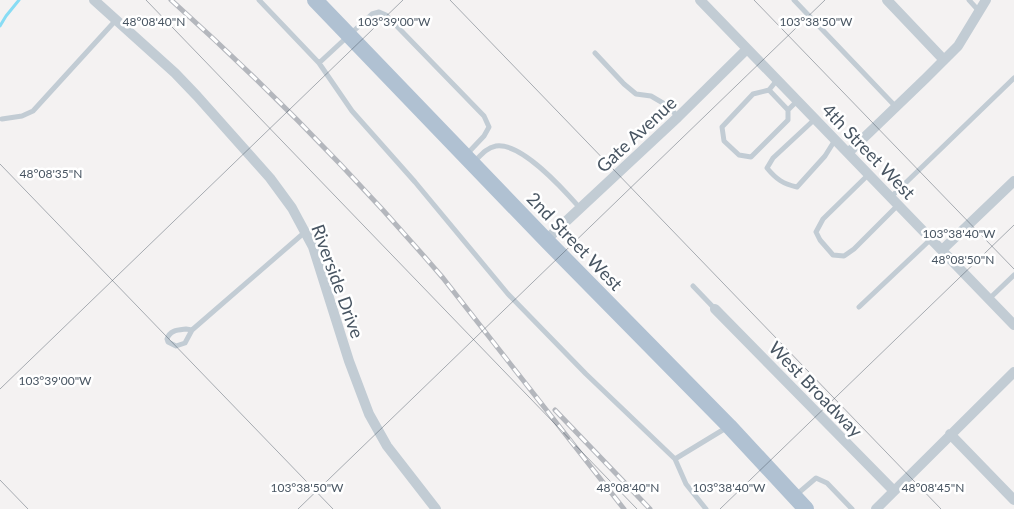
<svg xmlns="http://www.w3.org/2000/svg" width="1014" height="509" font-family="Lato,sans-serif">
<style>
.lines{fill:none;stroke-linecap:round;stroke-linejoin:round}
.stream{stroke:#88dcf4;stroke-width:3}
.service{stroke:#c2ccd4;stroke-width:5}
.minor{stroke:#c2ccd4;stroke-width:10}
.primary{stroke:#b0c1d2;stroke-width:16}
.rail-casing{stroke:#b4b7bd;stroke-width:5}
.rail{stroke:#fff;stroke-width:3;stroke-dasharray:9;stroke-linecap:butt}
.ticks{fill:none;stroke:#485562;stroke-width:1;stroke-opacity:0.45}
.labels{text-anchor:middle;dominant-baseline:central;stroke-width:5;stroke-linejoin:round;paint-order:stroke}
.street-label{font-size:18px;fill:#485562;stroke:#fff}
.ticks-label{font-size:12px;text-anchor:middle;fill:#485562;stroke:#fff;stroke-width:5;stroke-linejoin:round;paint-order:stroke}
</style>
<rect width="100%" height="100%" fill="#f4f2f2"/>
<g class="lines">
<!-- stream -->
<path class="stream" d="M 0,26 L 6,16 L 19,0"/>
<!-- service -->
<path class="service" d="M 259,0 L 319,63 L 352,111 L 415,182 L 508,294 L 586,374 L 675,459 L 686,484 L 706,509
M 794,0 L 896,107
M 969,0 L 979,11
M 595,53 L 624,84 L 636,94 L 651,96 L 668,106 L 678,117
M 319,63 L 372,14 L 379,12 L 386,15 L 484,116 L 489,127 L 484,136 L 467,154
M 777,80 L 769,90 L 753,94 L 722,127 L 724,141 L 739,155 L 751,157 L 788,120 L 788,110 L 797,101
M 769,90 L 788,110
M 2,119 L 22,116 L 33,111 L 116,20
M 815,119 L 773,158 L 767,168 C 776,179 783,184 797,187 L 825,156 L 835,140
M 474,162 C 481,155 486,148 496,146 C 522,142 565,191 580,208
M 869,174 L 823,219 L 816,232 L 820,240 L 833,255 L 844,256 L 854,249 L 898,205
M 891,197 L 1014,78
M 693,286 L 715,309
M 989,299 L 1014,275
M 859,307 L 931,239
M 186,329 L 192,330 L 185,343 L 176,346 L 168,342 L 167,339 C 170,330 178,330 186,329 Z
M 192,330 L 305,232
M 675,459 L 726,428
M 796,495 L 816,478 L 827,483 L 852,509"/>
<!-- minor -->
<path class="minor" d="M 94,0 L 175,73 L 197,96 L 270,178 L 292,208 L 313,247 L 349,361 L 369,414 L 387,446 L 436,509
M 700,0 L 1014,325
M 887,0 L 944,60
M 848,153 L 926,78 L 958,46 L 986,0
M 546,240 L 678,117 L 747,49
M 942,250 L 1014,181
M 715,309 L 894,491
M 950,434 L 1014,500
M 876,509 L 1014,372"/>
<!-- primary -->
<path class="primary" d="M 315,0 L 546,240 L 729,426 L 806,509"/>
<!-- rail casing -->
<g class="rail-casing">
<path id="rail" d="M 171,0 C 268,87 358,179 443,278 L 624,509
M 555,410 L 650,509"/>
</g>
<!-- rail -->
<use href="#rail" class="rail"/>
</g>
<!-- ticks -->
<path class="ticks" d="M 146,0 L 637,509M 450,0 L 941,509M 754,0 L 1014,269M 0,164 L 333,509M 0,389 L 403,0M 0,480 L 28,509M 298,509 L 825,0M 720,509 L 1014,225"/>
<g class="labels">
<!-- street labels -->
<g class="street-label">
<text transform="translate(636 134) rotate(-43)">Gate Avenue</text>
<text transform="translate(869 151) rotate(46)">4th Street West</text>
<text transform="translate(575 241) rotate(46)">2nd Street West</text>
<text transform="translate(338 281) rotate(70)">Riverside Drive</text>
<text transform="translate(816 389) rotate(46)">West Broadway</text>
</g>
</g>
<g class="ticks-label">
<text x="394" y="26">103°39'00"W</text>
<text x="816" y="26">103°38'50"W</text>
<text x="154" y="26">48°08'40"N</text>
<text x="51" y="178">48°08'35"N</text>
<text x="959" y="238">103°38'40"W</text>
<text x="963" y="264">48°08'50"N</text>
<text x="55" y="385">103°39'00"W</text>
<text x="628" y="492">48°08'40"N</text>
<text x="933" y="492">48°08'45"N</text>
<text x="307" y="492">103°38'50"W</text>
<text x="729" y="492">103°38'40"W</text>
</g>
</svg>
